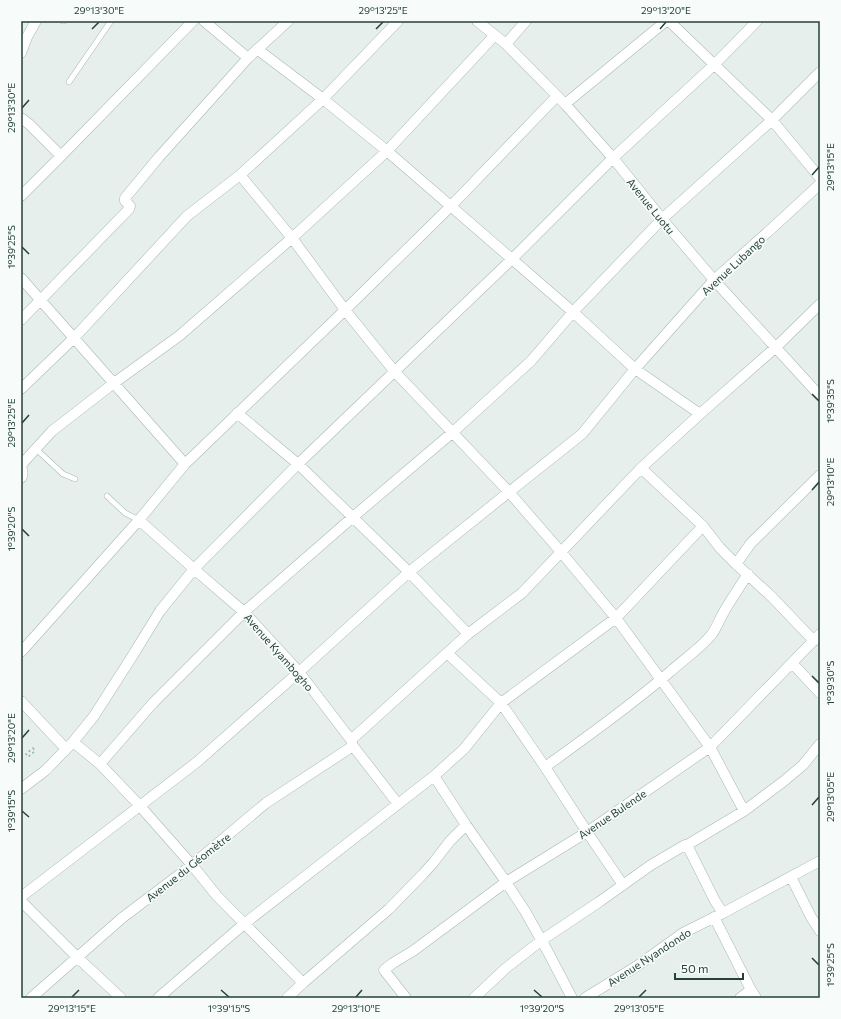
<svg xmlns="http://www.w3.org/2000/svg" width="841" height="1019" font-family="Commissioner,sans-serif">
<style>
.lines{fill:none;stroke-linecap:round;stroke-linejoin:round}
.service-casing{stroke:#a8b8b2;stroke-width:6}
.minor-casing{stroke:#a8b8b2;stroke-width:11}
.path{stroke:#86b3a5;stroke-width:1.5;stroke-dasharray:2 3;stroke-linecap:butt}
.service{stroke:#fff;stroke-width:5}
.minor{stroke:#fff;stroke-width:10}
.ticks{fill:none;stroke:#24423a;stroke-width:1.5}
.labels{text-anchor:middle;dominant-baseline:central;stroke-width:3.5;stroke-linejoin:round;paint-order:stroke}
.street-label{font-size:11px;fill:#24423a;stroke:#f7fbf9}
.neatline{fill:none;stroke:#24423a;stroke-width:1.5}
.ticks-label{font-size:10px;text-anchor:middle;fill:#24423a}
</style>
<rect width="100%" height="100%" fill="#e6efeb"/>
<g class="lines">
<!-- service casing -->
<g class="service-casing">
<path id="service" d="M 63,21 L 64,21
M 69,82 L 111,21
M 36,449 L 63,474 L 75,479
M 107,496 L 125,513 L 139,520"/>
</g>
<!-- minor casing -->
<g class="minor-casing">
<path id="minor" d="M 204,21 L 248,58
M 477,21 L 506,44 L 565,104 L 613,158 L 662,219 L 714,280 L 820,396
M 669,21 L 772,120 L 820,178
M 506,44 L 526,21
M 257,49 L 323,99 L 387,151 L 573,312 L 635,369 L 700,414
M 21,53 L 27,37 L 36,21
M 565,104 L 666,21
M 21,118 L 29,124 L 61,156
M 240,175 L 292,238 L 345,310 L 395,372 L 509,492 L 561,552 L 616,618 L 710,747 L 744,811
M 21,196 L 61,156 L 193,21
M 21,278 L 185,464
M 21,320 L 129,209 L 130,206 L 125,201 L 125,198 L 159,157 L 248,58 L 288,21
M 21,389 L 74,338 L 187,216 L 240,175 L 323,99 L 398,21
M 237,413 L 298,464 L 409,572 L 468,634
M 641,468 L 703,526 L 720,548 L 736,564 L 772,597 L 814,641
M 21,478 C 25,473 20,469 22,464 L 52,431 L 114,383 L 179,336 L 292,238 L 387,151 L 495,35
M 139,520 L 194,569 L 244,612 L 299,672 L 351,740 L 353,746 L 398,804
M 736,564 L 751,543 L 820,475
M 21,652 L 139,520 L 185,464 L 345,310 L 451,206 L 557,96
M 447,653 L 501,703 L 545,767 L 587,832 L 623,885
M 792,663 L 820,693
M 21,701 L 66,749
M 351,740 L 468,634 L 522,593 L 641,468 L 700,414 L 775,348 L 820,304
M 73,742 L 100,764 L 139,805 L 192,865 L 217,896 L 303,983 L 287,998
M 100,764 L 153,703 L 244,612 L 353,517 L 453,432 L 531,361 L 573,312 L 662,219 L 772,120 L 820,72
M 545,767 C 588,736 631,705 671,671 C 683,660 702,647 712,634 C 717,627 720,618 725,610 C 732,598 740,586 748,574
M 434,776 L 466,825 L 506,882 L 525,911 L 548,952 L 572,998
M 21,789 L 46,770 L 73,742 L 94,716 L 133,655 L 160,611 L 194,569 L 298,464 L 512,259 L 613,158 L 715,64 L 757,21
M 687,845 L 715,901 L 723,913
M 791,877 L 811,917 L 820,931
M 21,897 L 197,762 L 299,672 L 409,572 L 509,492 L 582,434 L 635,369 L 714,280 L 770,230 L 820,184
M 21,901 L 77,957 L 121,998
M 714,917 L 751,990 L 756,998
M 303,983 L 389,909 L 423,874 L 433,863 L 450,841 L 466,825
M 31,998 L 122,918 L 192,865 L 266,803 L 353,746
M 158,998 L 244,924 L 434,776 L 464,749 L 501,703 L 616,618 L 703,526
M 406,998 L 384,970 L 393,963 L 413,951 L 506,882 L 587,832 L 710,747 L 820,634
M 474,998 L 506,968 L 542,940 L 599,902 L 651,865 L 685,845 L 687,845 L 744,811 L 784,781 L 803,765 L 820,744
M 585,998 L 637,966 L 683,933 L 723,913 L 820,861
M 740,998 L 751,990"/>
</g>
<!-- path -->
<path class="path" d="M 33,748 L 35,751 L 28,757 L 26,754 Z"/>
<!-- service -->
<use href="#service" class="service"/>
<!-- minor -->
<use href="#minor" class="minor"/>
</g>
<!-- ticks -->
<path class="ticks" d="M 92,29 L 99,22M 376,29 L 383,22M 660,29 L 666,22M 22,108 L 29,100M 812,175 L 819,167M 22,247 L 29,254M 812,394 L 819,401M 22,423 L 29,415M 812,490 L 819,482M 22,529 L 29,536M 812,676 L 819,683M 22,738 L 29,730M 812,805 L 819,797M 22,811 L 29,817M 812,958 L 819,965M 221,990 L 229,997M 534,990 L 542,997M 72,997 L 79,990M 356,997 L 362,990M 639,997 L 646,990"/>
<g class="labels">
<!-- street labels -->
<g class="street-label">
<text transform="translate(651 206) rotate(51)">Avenue Luotu</text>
<text transform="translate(733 265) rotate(-43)">Avenue Lubango</text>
<text transform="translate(279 652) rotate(49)">Avenue Kyambogho</text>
<text transform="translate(612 814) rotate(-34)">Avenue Bulende</text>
<text transform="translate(188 867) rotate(-38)">Avenue du Géomètre</text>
<text transform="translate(649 957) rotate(-33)">Avenue Nyandondo</text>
</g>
</g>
<!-- border -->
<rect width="841" height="1019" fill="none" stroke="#f7fbf9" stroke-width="44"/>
<!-- scale -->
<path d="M675 973v6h68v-6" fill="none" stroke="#24423a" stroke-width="2"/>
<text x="681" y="973" font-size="12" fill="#24423a" stroke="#f7fbf9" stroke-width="3" paint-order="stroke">50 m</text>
<rect x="22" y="22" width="797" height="975" class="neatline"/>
<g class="ticks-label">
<text x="99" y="14">29°13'30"E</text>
<text x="383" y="14">29°13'25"E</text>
<text x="666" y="14">29°13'20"E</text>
<text transform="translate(11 108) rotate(-90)" y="4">29°13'30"E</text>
<text transform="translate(830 167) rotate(-90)" y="4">29°13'15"E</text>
<text transform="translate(11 247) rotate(-90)" y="4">1°39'25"S</text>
<text transform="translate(830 401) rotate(-90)" y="4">1°39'35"S</text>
<text transform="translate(11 423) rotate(-90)" y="4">29°13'25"E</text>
<text transform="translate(830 482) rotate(-90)" y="4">29°13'10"E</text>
<text transform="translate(11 529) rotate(-90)" y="4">1°39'20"S</text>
<text transform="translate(830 683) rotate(-90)" y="4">1°39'30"S</text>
<text transform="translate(11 738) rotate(-90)" y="4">29°13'20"E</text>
<text transform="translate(830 797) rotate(-90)" y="4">29°13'05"E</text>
<text transform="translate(11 811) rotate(-90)" y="4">1°39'15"S</text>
<text transform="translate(830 965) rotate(-90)" y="4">1°39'25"S</text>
<text x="72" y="1012">29°13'15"E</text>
<text x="229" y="1012">1°39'15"S</text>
<text x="356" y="1012">29°13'10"E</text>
<text x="542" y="1012">1°39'20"S</text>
<text x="639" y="1012">29°13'05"E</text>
</g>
</svg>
